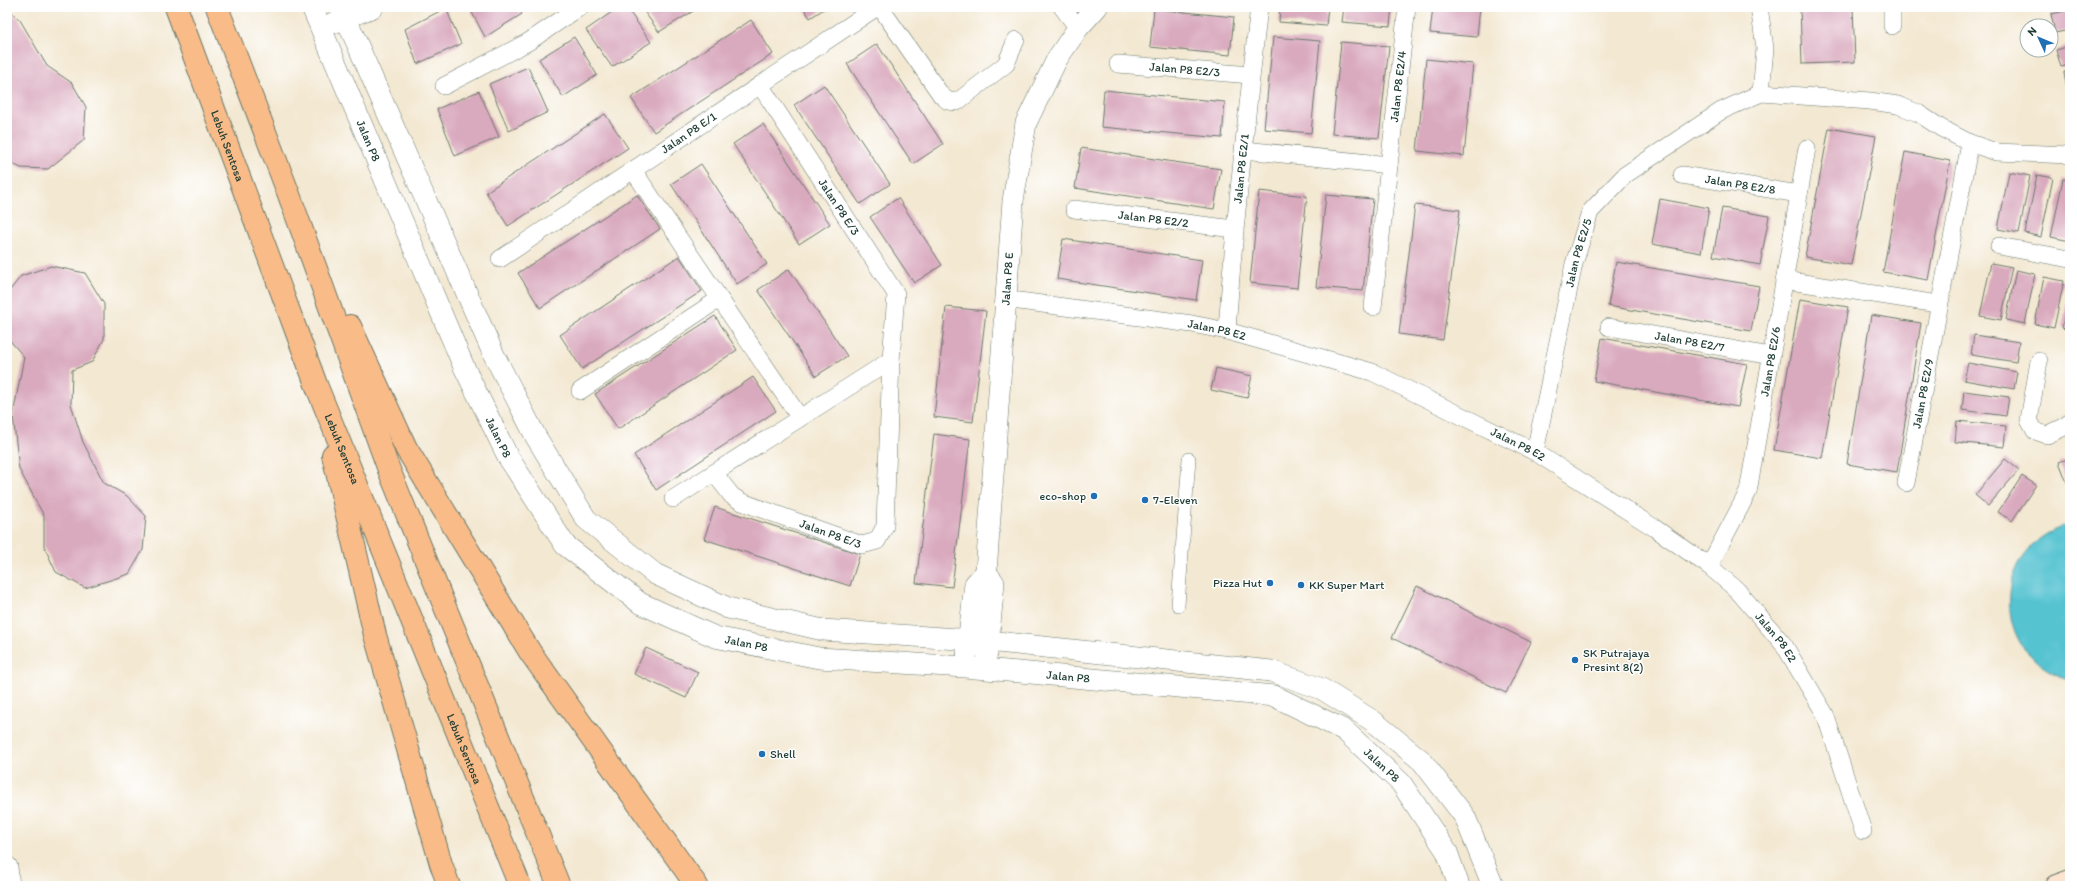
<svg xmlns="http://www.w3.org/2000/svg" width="2077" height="893" font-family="Itim,sans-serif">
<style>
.water{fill:#57c3d1;stroke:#3b8082}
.building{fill:#d9a9bd}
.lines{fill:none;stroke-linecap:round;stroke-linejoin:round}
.pedestrian-casing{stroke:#69796b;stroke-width:14}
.minor-casing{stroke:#69796b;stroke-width:18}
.tertiary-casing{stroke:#69796b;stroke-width:22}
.secondary-casing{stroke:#69796b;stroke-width:24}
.primary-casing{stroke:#69796b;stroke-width:24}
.pedestrian{stroke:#fff;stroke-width:13}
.minor{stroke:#fff;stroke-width:17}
.tertiary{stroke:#fff;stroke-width:21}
.secondary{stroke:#fde4d0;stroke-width:22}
.primary{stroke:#f9bc89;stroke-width:22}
.poi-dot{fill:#1f6fb2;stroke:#fff;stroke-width:1.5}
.labels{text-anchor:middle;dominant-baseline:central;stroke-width:3;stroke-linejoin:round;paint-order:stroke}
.street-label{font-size:12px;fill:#1f3d34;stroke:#fff}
.poi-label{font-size:12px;fill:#1f3d34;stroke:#fff;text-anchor:start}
</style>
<rect width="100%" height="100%" fill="#fff"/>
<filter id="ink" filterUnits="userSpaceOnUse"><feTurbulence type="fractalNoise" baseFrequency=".025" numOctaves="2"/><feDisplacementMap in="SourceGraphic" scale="8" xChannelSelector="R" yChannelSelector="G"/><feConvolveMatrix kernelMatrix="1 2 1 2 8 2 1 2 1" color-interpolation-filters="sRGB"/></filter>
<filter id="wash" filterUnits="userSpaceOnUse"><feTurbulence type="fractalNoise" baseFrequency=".012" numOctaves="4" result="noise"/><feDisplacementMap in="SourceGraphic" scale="16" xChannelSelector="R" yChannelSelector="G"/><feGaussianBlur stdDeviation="0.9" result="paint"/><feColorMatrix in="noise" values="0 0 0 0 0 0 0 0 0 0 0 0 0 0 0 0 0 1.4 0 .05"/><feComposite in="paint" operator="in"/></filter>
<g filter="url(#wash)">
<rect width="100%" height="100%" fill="#f3e8d2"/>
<!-- water -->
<path class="water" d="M 2070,524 L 2070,679 C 2057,677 2042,667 2033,658 C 2030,654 2025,651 2023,647 C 2002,617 2006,570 2033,545 C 2043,534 2056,529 2070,524 Z"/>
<g id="blocks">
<!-- building -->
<path class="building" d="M 469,7 L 517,7 L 522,14 L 485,37 Z
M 619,7 L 626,7 L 651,42 L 612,67 L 586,30 Z
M 641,7 L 693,7 L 695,10 L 659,32 Z
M 803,7 L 827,7 L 810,18 Z
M 1280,7 L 1328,7 L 1326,26 L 1279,22 Z
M 1344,7 L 1392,7 L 1390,26 L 1342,22 Z
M 1433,7 L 1480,7 L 1477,37 L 1430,33 Z
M 1800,7 L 1853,7 L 1855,62 L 1802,64 Z
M 7,8 L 20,20 L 47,66 L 72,83 L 86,107 L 84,140 L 48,169 L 21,168 L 7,161 Z
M 446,8 L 461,44 L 417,64 L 405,29 Z
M 1154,9 L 1234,17 L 1230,55 L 1150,47 Z
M 2070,10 L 2070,30 L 2055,33 L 2051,14 Z
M 751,20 L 773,54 L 654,132 L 631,98 Z
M 574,37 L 597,75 L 563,97 L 539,59 Z
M 1273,37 L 1320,41 L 1311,133 L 1264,129 Z
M 1341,42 L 1389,46 L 1379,138 L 1332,134 Z
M 877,44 L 943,144 L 913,164 L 847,64 Z
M 2070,46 L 2070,65 L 2061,67 L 2056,50 Z
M 1426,59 L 1473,64 L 1464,156 L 1417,151 Z
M 528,67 L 548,112 L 509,131 L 489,84 Z
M 2070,71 L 2070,89 L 2067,90 L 2064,72 Z
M 824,85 L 890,184 L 860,204 L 794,105 Z
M 1104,90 L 1225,102 L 1222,138 L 1101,127 Z
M 479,91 L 499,137 L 455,156 L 437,109 Z
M 605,114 L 628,148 L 508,226 L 486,192 Z
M 763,124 L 830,224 L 799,244 L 733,144 Z
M 1829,128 L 1876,136 L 1851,265 L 1805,257 Z
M 1081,148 L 1221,169 L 1214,209 L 1075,188 Z
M 1905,152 L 1950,161 L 1928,280 L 1883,272 Z
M 701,164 L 767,264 L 737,284 L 671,184 Z
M 2009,172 L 2030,176 L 2019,233 L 1998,229 Z
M 2037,175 L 2053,178 L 2041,237 L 2025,233 Z
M 2063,179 L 2070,181 L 2070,241 L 2051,237 Z
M 1259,191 L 1307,196 L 1297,288 L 1250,283 Z
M 637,195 L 660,229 L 540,308 L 518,273 Z
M 1326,195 L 1373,199 L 1363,291 L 1316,287 Z
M 898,198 L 942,265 L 914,283 L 870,217 Z
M 1660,199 L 1709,208 L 1701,253 L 1652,244 Z
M 1415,205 L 1460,210 L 1443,340 L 1399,334 Z
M 1722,208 L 1769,216 L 1760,265 L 1713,256 Z
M 1063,239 L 1202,260 L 1196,300 L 1057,279 Z
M 679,256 L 702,291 L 582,369 L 560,335 Z
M 1616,262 L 1759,286 L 1751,331 L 1608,306 Z
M 1991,263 L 2012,267 L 2001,320 L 1980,316 Z
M 51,266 L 85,273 L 104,304 L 104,339 L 92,362 L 72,370 L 71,404 L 83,442 L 104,483 L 127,496 L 146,516 L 143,550 L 129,574 L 85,588 L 56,572 L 44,546 L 44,516 L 19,469 L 13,415 L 24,357 L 7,337 L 7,294 L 21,276 Z
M 789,269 L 847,356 L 816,376 L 758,290 Z
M 2016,270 L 2035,274 L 2025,324 L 2006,320 Z
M 2044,277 L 2064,281 L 2054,328 L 2035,324 Z
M 2069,293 L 2070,293 L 2070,330 L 2062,328 Z
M 1800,299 L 1848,307 L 1822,458 L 1774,450 Z
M 946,307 L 986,311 L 973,422 L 934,417 Z
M 1871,315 L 1921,323 L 1897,472 L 1847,464 Z
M 715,316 L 737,350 L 618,429 L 595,394 Z
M 1974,335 L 2019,342 L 2016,362 L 1971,355 Z
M 1602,338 L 1747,364 L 1738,407 L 1594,381 Z
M 1968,363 L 2017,372 L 2014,389 L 1964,380 Z
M 1216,368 L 1252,376 L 1247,398 L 1211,390 Z
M 753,377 L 776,411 L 656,490 L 634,455 Z
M 1964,391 L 2009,397 L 2006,416 L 1962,410 Z
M 1957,421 L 2006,426 L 2004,447 L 1955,442 Z
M 934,434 L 970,439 L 952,587 L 916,583 Z
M 2070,458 L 2070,490 L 2059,462 Z
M 2005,459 L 2019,470 L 1988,506 L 1975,495 Z
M 2022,476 L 2036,485 L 2012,521 L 1998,512 Z
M 715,507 L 860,554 L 850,586 L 704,539 Z
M 1417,586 L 1531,642 L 1506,693 L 1392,638 Z
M 646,648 L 698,672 L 686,698 L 634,674 Z"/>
</g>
</g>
<g filter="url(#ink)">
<use href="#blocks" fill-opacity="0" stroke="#69796b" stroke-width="1"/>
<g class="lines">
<!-- pedestrian casing -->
<g class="pedestrian-casing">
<path id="pedestrian" d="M 1178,605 L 1189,459"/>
</g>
<!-- minor casing -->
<g class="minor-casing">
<g id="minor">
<path d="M 880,7 L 941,95 L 948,101 L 957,102 L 1006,64 L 1016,40"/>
<path d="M 1062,7 L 1078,28"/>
<path d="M 1759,7 L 1765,48 L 1761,93"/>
<path d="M 1892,26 L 1892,7"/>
<path id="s1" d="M 1118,64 L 1251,75"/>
<path d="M 444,86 L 528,42 L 580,7"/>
<path d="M 1761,93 L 1870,101 L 1898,105 L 1918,113 L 1941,128 L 1970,143 L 1996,152 L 2070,155"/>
<path d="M 1244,150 L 1389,165"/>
<path d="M 633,170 L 800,418"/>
<path id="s2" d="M 1682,175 L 1799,194"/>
<path id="s3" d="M 1074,209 L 1234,229"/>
<path d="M 1999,246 L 2070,259"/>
<path id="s4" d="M 500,259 L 877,7"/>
<path d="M 1784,280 L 1938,304"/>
<path id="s5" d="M 1005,299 L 1192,324 L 1227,331 L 1372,372 L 1535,452 L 1653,527 L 1709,566 L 1737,590 L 1784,645 L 1825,714 L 1863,831"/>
<path id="s6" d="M 1373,307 L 1407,7"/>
<path id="s7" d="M 1609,327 L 1771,356"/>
<path id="s8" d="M 1227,331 C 1234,223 1247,115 1259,7"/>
<path d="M 2039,361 L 2029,420 L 2035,431 L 2047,435 L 2064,427 L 2070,422"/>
<path d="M 580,391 L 719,299"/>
<path id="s9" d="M 1535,452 L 1574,264 L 1590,212 L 1625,175 L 1721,111 L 1761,93"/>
<path id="s10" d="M 714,473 L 732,496 L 742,502 L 862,545 L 877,541 L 885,526 L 891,360 L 896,294 L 760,85"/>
<path id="s11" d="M 1906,483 L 1970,143"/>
<path d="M 673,499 L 891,360"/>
<path id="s12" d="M 1709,566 L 1748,492 L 1807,148"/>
</g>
</g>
<!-- tertiary casing -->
<g class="tertiary-casing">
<g id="tertiary">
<path id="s13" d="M 312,7 L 464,367 L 508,457 L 565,545 L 640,603 L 715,637 L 819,658 L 965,667 L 1274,696 L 1344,730 L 1401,783 L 1447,852 L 1459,886"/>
<path d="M 341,7 L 493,353 L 536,437 L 586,519 L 655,574 L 728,608 L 823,630 L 988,641 L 1271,671 L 1322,689 L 1373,721 L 1422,761 L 1465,817 L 1493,886"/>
<path d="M 333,23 L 373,7"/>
<path id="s14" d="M 986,572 L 1013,201 L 1026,123 L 1057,59 L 1078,28 L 1097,7"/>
<path d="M 986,572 L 994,583 L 987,654"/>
<path d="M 967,653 L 975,584 L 986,572"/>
<path d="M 7,867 L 9,886"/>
</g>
</g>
<!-- secondary casing -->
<g class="secondary-casing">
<path id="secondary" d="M 2056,886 L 2070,881"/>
</g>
<!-- primary casing -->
<g class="primary-casing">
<g id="primary">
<path id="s15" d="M 176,7 L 317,387 L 520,886"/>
<path d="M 217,7 L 288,192 L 389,470 L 559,886"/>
<path d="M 350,326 L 406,448 L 530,652 L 697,886"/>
<path d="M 333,455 L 375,635 L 441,864 L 449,886"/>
</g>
</g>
<!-- pedestrian -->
<use href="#pedestrian" class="pedestrian"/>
<!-- minor -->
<use href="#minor" class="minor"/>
<!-- tertiary -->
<use href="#tertiary" class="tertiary"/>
<!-- secondary -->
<use href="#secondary" class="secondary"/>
<!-- primary -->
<use href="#primary" class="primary"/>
</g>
</g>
<!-- markers -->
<g class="poi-dot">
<circle cx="1094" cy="496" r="4"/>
<circle cx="1145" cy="500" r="4"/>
<circle cx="1270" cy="583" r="4"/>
<circle cx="1301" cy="585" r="4"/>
<circle cx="1575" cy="660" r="4"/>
<circle cx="762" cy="754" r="4"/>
</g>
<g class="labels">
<!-- street labels -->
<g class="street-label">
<text stroke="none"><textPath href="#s1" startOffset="67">Jalan P8 E2/3</textPath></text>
<text stroke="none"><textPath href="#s6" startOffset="222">Jalan P8 E2/4</textPath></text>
<text stroke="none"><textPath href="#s4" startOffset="227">Jalan P8 E/1</textPath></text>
<text stroke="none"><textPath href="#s13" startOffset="145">Jalan P8</textPath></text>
<text stroke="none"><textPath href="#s15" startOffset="148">Lebuh Sentosa</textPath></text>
<text stroke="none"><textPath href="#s8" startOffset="163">Jalan P8 E2/1</textPath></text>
<text stroke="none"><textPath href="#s2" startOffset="59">Jalan P8 E2/8</textPath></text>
<text transform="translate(839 207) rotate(57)">Jalan P8 E/3</text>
<text stroke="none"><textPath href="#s3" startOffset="80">Jalan P8 E2/2</textPath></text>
<text stroke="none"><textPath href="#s9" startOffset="204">Jalan P8 E2/5</textPath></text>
<text stroke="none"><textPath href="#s14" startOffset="294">Jalan P8 E</textPath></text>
<text stroke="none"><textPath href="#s5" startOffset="214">Jalan P8 E2</textPath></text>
<text stroke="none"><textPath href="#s7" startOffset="82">Jalan P8 E2/7</textPath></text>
<text stroke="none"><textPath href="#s12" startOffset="216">Jalan P8 E2/6</textPath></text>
<text stroke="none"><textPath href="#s11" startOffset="91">Jalan P8 E2/9</textPath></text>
<text stroke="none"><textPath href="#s13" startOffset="469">Jalan P8</textPath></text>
<text stroke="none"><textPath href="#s5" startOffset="538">Jalan P8 E2</textPath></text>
<text stroke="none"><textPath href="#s15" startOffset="472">Lebuh Sentosa</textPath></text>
<text stroke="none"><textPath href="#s10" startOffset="135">Jalan P8 E/3</textPath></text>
<text stroke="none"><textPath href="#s5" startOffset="863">Jalan P8 E2</textPath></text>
<text stroke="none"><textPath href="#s13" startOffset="805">Jalan P8</textPath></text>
<text stroke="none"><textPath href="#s13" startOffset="1129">Jalan P8</textPath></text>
<text stroke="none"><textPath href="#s15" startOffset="796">Lebuh Sentosa</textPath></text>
<text stroke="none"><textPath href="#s13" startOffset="1465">Jalan P8</textPath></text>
</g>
<!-- poi labels -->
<g class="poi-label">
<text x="1086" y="496" text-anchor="end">eco-shop</text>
<text x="1153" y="500">7-Eleven</text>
<text x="1262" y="583" text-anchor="end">Pizza Hut</text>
<text x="1309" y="585">KK Super Mart</text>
<text x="1583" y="653">SK Putrajaya<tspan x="1583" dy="14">Presint 8(2)</tspan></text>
<text x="770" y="754">Shell</text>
</g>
</g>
<!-- margin -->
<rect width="2077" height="893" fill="none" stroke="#fff" stroke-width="24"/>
<!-- north arrow -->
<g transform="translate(2039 38) rotate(314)"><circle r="19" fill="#ffffff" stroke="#a5b1ae"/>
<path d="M0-3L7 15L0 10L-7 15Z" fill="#1f6fb2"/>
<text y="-6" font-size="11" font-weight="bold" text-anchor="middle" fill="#1f3d34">N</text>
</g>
</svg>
